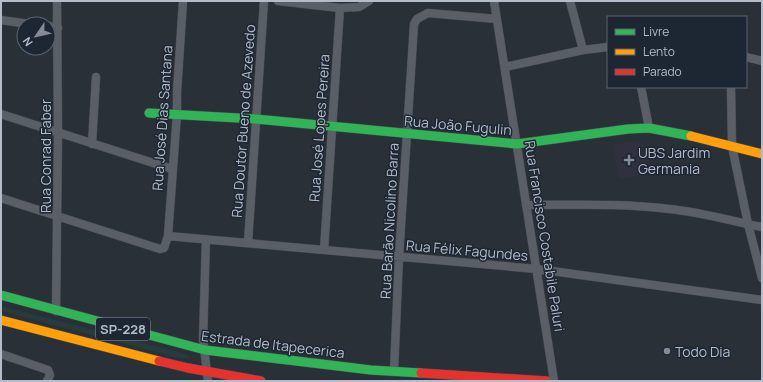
<svg xmlns="http://www.w3.org/2000/svg" width="763" height="382" font-family="Manrope,sans-serif">
<style>
.medical{fill:#31303e}
.green{fill:#273a3e}
.lines{fill:none;stroke-linecap:round;stroke-linejoin:round}
.street-casing{stroke:#484c53;stroke-width:9}
.fast-casing{stroke:#484c53;stroke-width:10}
.slow-casing{stroke:#484c53;stroke-width:10}
.jam-casing{stroke:#484c53;stroke-width:10}
.street{stroke:#5a5e66;stroke-width:8}
.fast{stroke:#30b455;stroke-width:9}
.slow{stroke:#ff9f0a;stroke-width:9}
.jam{stroke:#e5322d;stroke-width:9}
.poi-dot{fill:#848b96;stroke:#1d2633;stroke-width:1.5}
.labels{text-anchor:middle;dominant-baseline:central;stroke-width:3;stroke-linejoin:round;paint-order:stroke}
.shield{fill:#1d2633;stroke:#878f9c;stroke-width:1}
.shield-label{font-size:13px;font-weight:bold;fill:#b4bcc9}
.street-label{font-size:14px;fill:#b4bcc9;stroke:#1d2633}
.poi-label{font-size:14px;fill:#b4bcc9;stroke:#1d2633;text-anchor:start}
</style>
<rect width="100%" height="100%" fill="#2a3038"/>
<!-- medical -->
<path class="medical" d="M 640,140 L 646,175 L 619,179 L 613,145 Z"/>
<!-- green -->
<path class="green" d="M 1,306 L 186,354 L 189,357 L 188,359 L 178,358 L 1,311 Z"/>
<g class="lines">
<!-- street casing -->
<g class="street-casing">
<path id="street" d="M 278,1 L 340,8 L 359,7 L 369,1
M 494,1 L 554,381
M 570,1 L 583,50
M 1,20 L 29,24
M 48,26 L 58,28
M 746,57 L 762,61
M 505,67 L 583,50 L 608,47
M 641,87 L 649,128
M 731,87 L 732,146 L 748,224 L 762,278
M 1,114 L 172,169
M 92,144 L 96,77
M 1,198 L 160,249 L 164,248 L 168,236 L 177,114 L 177,92 L 183,1
M 526,205 C 574,205 622,203 669,209 C 701,212 731,221 762,227
M 168,236 L 537,269 L 762,300
M 206,239 L 203,339 L 208,381
M 248,243 L 264,1
M 324,250 L 340,8
M 56,311 L 58,133 L 57,1
M 1,354 L 48,370 L 50,375 L 47,381
M 394,371 L 399,257 L 414,24 L 417,19 L 428,13 L 497,19"/>
</g>
<!-- fast casing -->
<g class="fast-casing">
<path id="fast" d="M 149,113 L 256,119 L 517,144 L 628,129 L 649,128 L 691,136
M 1,295 L 205,350 L 371,370 L 421,373"/>
</g>
<!-- slow casing -->
<g class="slow-casing">
<path id="slow" d="M 691,136 L 762,154
M 1,320 L 159,361"/>
</g>
<!-- jam casing -->
<g class="jam-casing">
<path id="jam" d="M 159,361 L 188,368 L 261,381
M 421,373 L 547,381"/>
</g>
<!-- street -->
<use href="#street" class="street"/>
<!-- fast -->
<use href="#fast" class="fast"/>
<!-- slow -->
<use href="#slow" class="slow"/>
<!-- jam -->
<use href="#jam" class="jam"/>
</g>
<!-- markers -->
<g class="poi-dot">
<path d="M627 154h4v4h4v4h-4v4h-4v-4h-4v-4h4z"/>
<circle cx="667" cy="351" r="4"/>
</g>
<g class="labels">
<!-- shield labels -->
<rect class="shield" x="96" y="318" width="54" height="22" rx="3"/>
<g class="shield-label">
<text x="123" y="329">SP-228</text>
</g>
<!-- street labels -->
<g class="street-label">
<text transform="translate(162 118) rotate(-86)">Rua José Dias Santana</text>
<text transform="translate(243 121) rotate(-86)">Rua Doutor Bueno de Azevedo</text>
<text transform="translate(458 125) rotate(5)">Rua João Fugulin</text>
<text transform="translate(319 128) rotate(-86)">Rua José Lopes Pereira</text>
<text transform="translate(45 156) rotate(-90)">Rua Conrad Faber</text>
<text transform="translate(389 221) rotate(-87)">Rua Barão Nicolino Barra</text>
<text transform="translate(545 236) rotate(81)">Rua Francisco Costabile Paluri</text>
<text transform="translate(467 250) rotate(5)">Rua Félix Fagundes</text>
<text transform="translate(273 344) rotate(7)">Estrada de Itapecerica</text>
</g>
<!-- poi labels -->
<g class="poi-label">
<text x="638" y="152">UBS Jardim<tspan x="638" dy="16">Germania</tspan></text>
<text x="675" y="351">Todo Dia</text>
</g>
</g>
<!-- border -->
<rect width="763" height="382" fill="none" stroke="#b4bcc9" stroke-width="4"/>
<!-- legend -->
<rect x="607" y="16" width="140" height="72" fill="#1d2633" stroke="#59626f"/>
<rect x="615" y="29" width="20" height="6" fill="#30b455" stroke="#59626f"/>
<text x="643" y="36" font-size="12" fill="#b4bcc9">Livre</text>
<rect x="615" y="49" width="20" height="6" fill="#ff9f0a" stroke="#59626f"/>
<text x="643" y="56" font-size="12" fill="#b4bcc9">Lento</text>
<rect x="615" y="69" width="20" height="6" fill="#e5322d" stroke="#59626f"/>
<text x="643" y="76" font-size="12" fill="#b4bcc9">Parado</text>
<!-- north arrow -->
<g transform="translate(36 36) rotate(236)"><circle r="19" fill="#1d2633" stroke="#59626f"/>
<path d="M0-3L7 15L0 10L-7 15Z" fill="#848b96"/>
<text y="-6" font-size="11" font-weight="bold" text-anchor="middle" fill="#b4bcc9">N</text>
</g>
</svg>
